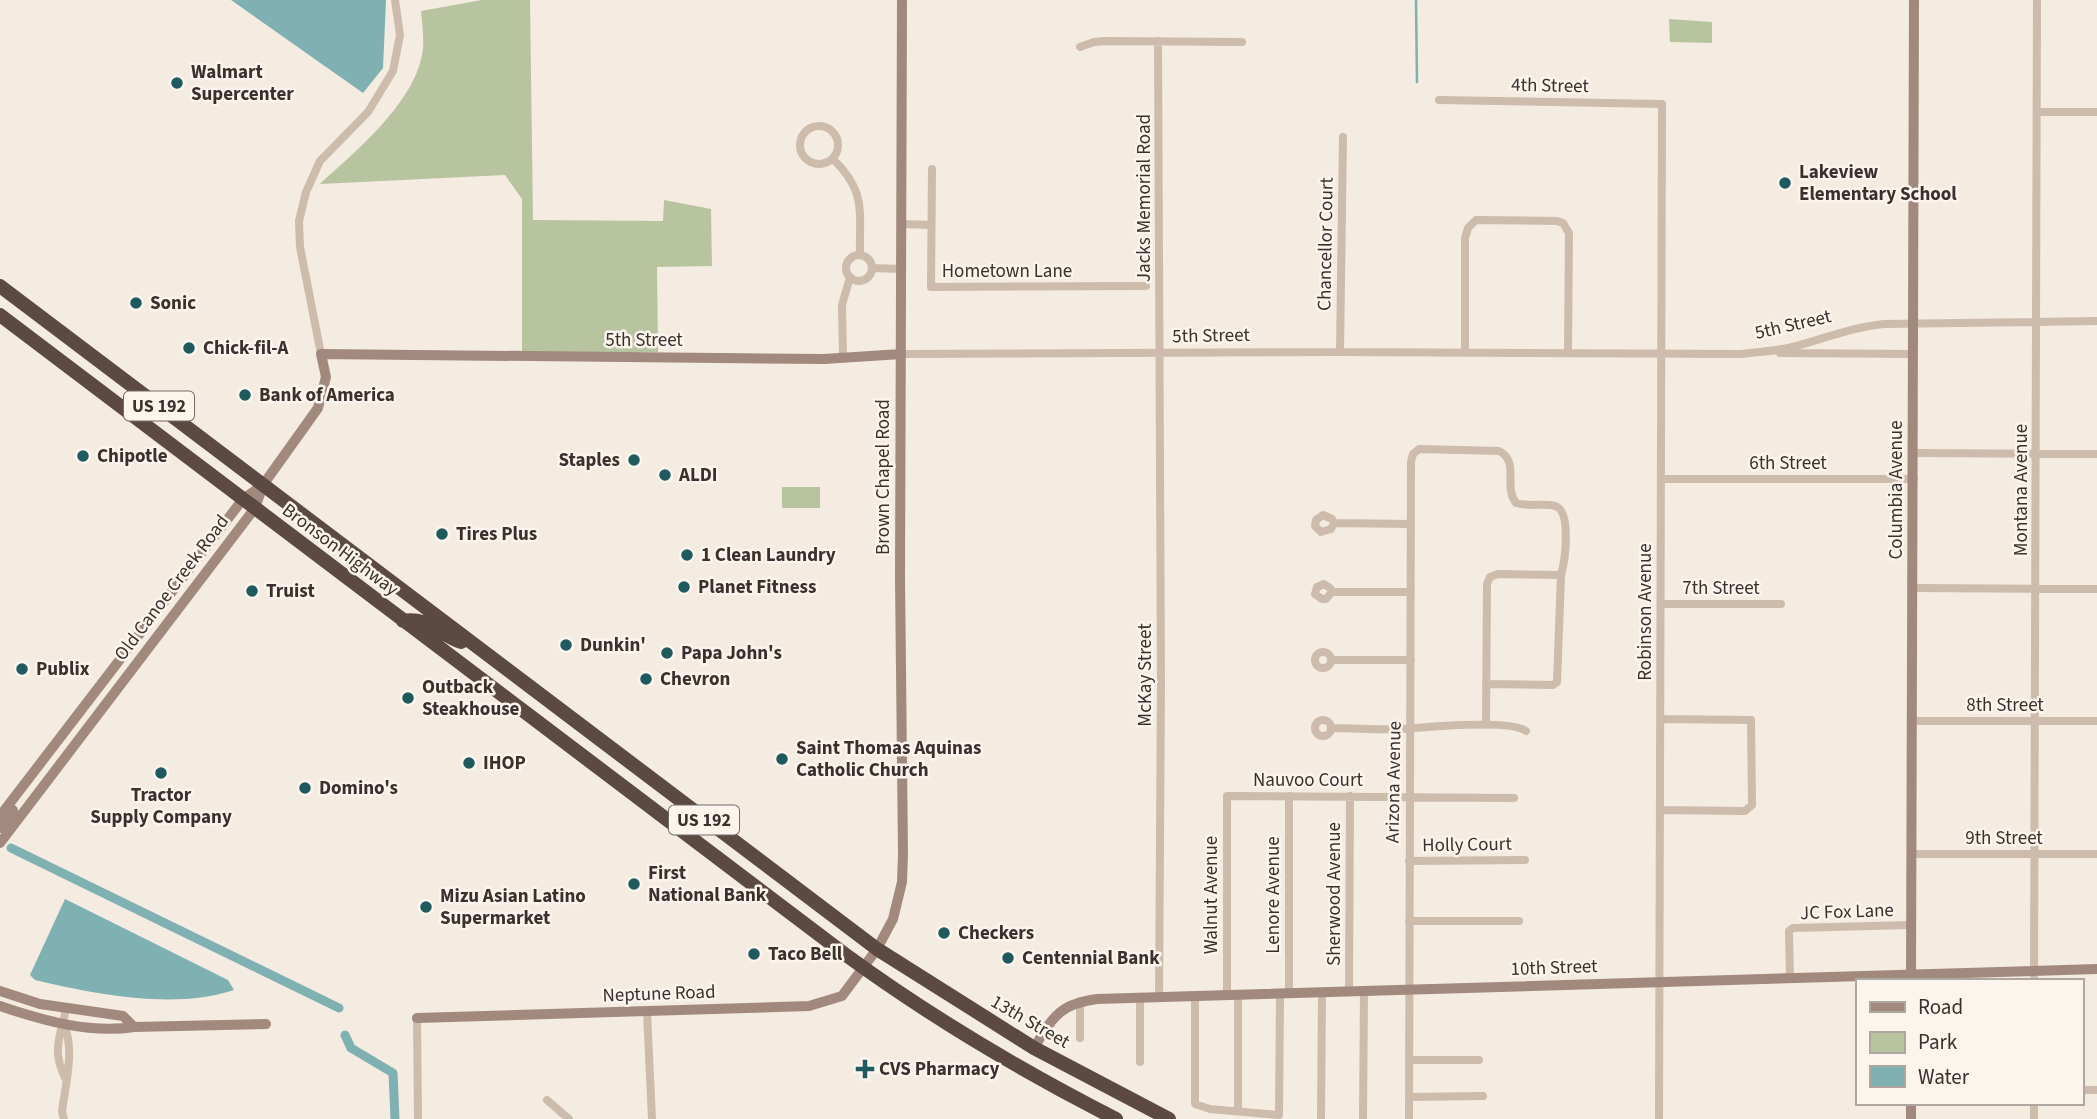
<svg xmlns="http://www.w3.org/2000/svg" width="2097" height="1119" font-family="'Source Sans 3',sans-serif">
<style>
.green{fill:#b8c4a0}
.water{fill:#7fb0b2}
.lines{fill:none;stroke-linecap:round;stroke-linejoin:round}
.stream{stroke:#7fb0b2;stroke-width:2.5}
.canal{stroke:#7fb0b2;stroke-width:9}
.street{stroke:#cdbbac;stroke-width:8}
.secondary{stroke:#a18a7d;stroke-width:10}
.highway{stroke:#5c4a42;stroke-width:14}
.poi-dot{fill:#1f5a5e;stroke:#fbf5ee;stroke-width:2.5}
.labels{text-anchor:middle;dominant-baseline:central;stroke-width:5;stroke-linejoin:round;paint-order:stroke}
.shield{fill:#fbf5ee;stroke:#756b66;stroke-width:2}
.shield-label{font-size:18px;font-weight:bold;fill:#3b302b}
.poi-label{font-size:19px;font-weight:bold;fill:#3b302b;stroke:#fbf5ee;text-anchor:start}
.street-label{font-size:19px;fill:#3b302b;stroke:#fbf5ee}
</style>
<rect width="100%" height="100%" fill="#f4ebe1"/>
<!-- green -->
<path class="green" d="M 482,0 L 530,0 L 533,220 L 663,221 L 664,200 L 711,209 L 712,266 L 657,267 L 658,352 L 522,352 L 522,199 L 505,175 L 320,184 C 356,151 417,101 423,49 C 424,37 422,23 421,11 Z
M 1669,19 L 1712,22 L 1712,43 L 1670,42 Z
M 782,487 L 820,487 L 820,508 L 782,508 Z"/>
<!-- water -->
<path class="water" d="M 231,0 L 386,0 L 383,68 L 363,93 Z
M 65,899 L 228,980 L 234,990 C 175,1010 94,994 35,980 L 30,975 Z"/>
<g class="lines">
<!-- stream -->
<path class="stream" d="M 1416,0 L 1417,82"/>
<!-- canal -->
<path class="canal" d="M 11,848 L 339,1008
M 345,1035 L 351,1048 L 393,1073 L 395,1119"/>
<!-- street -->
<path class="street" d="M 1158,41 L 1161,683 L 1159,997
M 1080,47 L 1094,42 L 1105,41 L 1242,42
M 1439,100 L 1662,104 L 1659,1119
M 2037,112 L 2097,112
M800 145a19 19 0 1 1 38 0a19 19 0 1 1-38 0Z
M 833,159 C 867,192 859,211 860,255
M 932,169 L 931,287 L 1146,286
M 901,224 L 931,225
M846 268a13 13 0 1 1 26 0a13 13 0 1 1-26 0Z
M 872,268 L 901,269
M 1340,352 L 1343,137
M 1465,353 L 1465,238 L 1468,228 L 1476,220 L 1557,221 L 1563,223 L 1569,233 L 1568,353
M 1780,353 L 1914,354
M 321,354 L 300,247 L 299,221 L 306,192 L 320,161 L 368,112 L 393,71 L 400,35 L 395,0
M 901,354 L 1340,352 L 1741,354 C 1759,352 1778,351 1796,346 C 1826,338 1853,327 1884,324 L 2097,321
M 843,357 L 842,305 L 850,277
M 1914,453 L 2097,454
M 1661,479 L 1914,479
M 1334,523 L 1331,529 L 1321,532 L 1315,526 L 1316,520 L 1323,515 L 1332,519 L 1334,523 L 1411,524
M 1914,588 L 2097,589
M 1332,592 L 1326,599 L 1322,599 L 1315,594 L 1317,587 L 1324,584 L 1330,588 L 1332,592 L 1411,592
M 1661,604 L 1781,604
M1315 660a8 8 0 1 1 16 0a8 8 0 1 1-16 0Z
M 1331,660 L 1411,660
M1315 728a8 8 0 1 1 16 0a8 8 0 1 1-16 0Z
M 1912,721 L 2097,721
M 1486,725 L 1487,584 L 1490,577 L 1498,574 L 1561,575
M 1332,728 C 1355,728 1379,730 1402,729 C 1425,727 1511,719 1526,731
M 1660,810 L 1745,811 L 1752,805 L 1751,720 L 1661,719
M 1912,854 L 2097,854
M 1409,861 L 1525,860
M 1409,921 L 1519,921
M 1790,979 L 1789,931 L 1793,928 L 1912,925
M 2034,981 L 2037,0
M 1349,992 L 1350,796
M 1289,994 L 1289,796
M 1227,995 L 1227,796 L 1514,798
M 1238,995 L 1238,1110
M 1195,996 L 1195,1104 L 1210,1109 L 1279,1115 L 1280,994
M 1080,1001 L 1080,1038
M 647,1012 L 652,1119
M 417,1018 L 418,1119
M 63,1023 C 76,1048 65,1085 62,1112 L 64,1119
M 1409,1060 L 1479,1060
M 1140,1062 L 1140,998
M 65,1078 C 51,1048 61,1037 66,1008
M 2081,1090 L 2097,1090
M 1409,1097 L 1483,1096
M 547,1100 L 569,1119
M 1321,1119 L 1322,993
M 1363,1119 L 1364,991
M 1409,1119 L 1411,462 L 1413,454 L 1419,449 L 1499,451 C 1520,461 1503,487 1516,503 C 1529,507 1543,503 1555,506 C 1572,511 1565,561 1561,575 L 1557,682 L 1553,685 L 1486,684
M 2034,1119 L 2034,1103"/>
<!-- secondary -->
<path class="secondary" d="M 0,816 L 243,499 L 263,485
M 0,828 L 13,810
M 0,843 L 255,508 L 263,485 L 318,408 L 326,377 L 321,354 L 824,359 L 901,354
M 1911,981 L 1914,0
M 0,991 L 40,1004 L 123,1016 L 134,1027
M 0,1006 C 41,1020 90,1034 134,1027 L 266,1024
M 417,1018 L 809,1006 L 842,996 L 877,949 L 893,919 L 902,882 L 903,854 L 900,578 L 902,0
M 1034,1048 C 1053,1017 1059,1004 1097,999 L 2097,969
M 1911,1119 L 1911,1103"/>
<!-- highway -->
<path class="highway" d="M 0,286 L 877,949 L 1034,1048 L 1169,1119
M 0,315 L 846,955 C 931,1017 1022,1071 1116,1119
M 403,621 C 427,616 438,634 461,642"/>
</g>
<!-- markers -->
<g class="poi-dot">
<circle cx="177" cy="83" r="7"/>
<circle cx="1785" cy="183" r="7"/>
<circle cx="136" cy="303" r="7"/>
<circle cx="189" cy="348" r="7"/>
<circle cx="245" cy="395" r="7"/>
<circle cx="83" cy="456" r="7"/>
<circle cx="634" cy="460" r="7"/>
<circle cx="665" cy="475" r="7"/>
<circle cx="442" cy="534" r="7"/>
<circle cx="687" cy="555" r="7"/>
<circle cx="684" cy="587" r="7"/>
<circle cx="252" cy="591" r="7"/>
<circle cx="566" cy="645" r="7"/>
<circle cx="667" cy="653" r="7"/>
<circle cx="22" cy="669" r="7"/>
<circle cx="646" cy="679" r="7"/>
<circle cx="408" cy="698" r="7"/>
<circle cx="782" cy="759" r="7"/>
<circle cx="469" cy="763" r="7"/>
<circle cx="161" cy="773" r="7"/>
<circle cx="305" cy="788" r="7"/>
<circle cx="634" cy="884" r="7"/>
<circle cx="426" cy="907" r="7"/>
<circle cx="944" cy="933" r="7"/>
<circle cx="754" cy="954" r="7"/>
<circle cx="1008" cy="958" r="7"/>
<path d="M861.5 1058.5h7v7h7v7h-7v7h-7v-7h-7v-7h7z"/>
</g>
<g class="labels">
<!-- shield labels -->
<g class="shield">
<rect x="124" y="391.5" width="70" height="29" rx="5"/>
<rect x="669" y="805.5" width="70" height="29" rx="5"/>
</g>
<g class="shield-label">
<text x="159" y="406">US 192</text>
<text x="704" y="820">US 192</text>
</g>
<!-- poi labels -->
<g class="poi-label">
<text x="191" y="72">Walmart<tspan x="191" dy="22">Supercenter</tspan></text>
<text x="1799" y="172">Lakeview<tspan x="1799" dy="22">Elementary School</tspan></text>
<text x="150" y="303">Sonic</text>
<text x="203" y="348">Chick-fil-A</text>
<text x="259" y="395">Bank of America</text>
<text x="97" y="456">Chipotle</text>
<text x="620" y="460" text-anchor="end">Staples</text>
<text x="679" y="475">ALDI</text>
<text x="456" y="534">Tires Plus</text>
<text x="701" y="555">1 Clean Laundry</text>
<text x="698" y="587">Planet Fitness</text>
<text x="266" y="591">Truist</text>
<text x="580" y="645">Dunkin'</text>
<text x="681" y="653">Papa John's</text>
<text x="36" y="669">Publix</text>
<text x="660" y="679">Chevron</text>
<text x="422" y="687">Outback<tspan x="422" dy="22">Steakhouse</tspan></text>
<text x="796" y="748">Saint Thomas Aquinas<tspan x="796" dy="22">Catholic Church</tspan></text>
<text x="483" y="763">IHOP</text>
<text x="319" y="788">Domino's</text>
<text x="161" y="795" text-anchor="middle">Tractor<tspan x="161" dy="22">Supply Company</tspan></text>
<text x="648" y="873">First<tspan x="648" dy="22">National Bank</tspan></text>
<text x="440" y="896">Mizu Asian Latino<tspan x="440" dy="22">Supermarket</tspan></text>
<text x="958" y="933">Checkers</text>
<text x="768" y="954">Taco Bell</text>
<text x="1022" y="958">Centennial Bank</text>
<text x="879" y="1069">CVS Pharmacy</text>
</g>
<!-- street labels -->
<g class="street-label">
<text transform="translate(1550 86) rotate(1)">4th Street</text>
<text transform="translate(1144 198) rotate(-90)">Jacks Memorial Road</text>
<text transform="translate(1326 244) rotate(-89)">Chancellor Court</text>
<text x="1007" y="271">Hometown Lane</text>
<text transform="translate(1793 325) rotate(-13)">5th Street</text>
<text transform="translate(1211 336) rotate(-1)">5th Street</text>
<text x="644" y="340">5th Street</text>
<text x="1788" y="463">6th Street</text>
<text transform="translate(883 477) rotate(-90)">Brown Chapel Road</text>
<text transform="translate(1896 490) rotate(-90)">Columbia Avenue</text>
<text transform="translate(2021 490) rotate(-90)">Montana Avenue</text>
<text transform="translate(340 550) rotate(37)">Bronson Highway</text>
<text transform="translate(172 588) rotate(-53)">Old Canoe Creek Road</text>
<text x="1721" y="588">7th Street</text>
<text transform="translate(1645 612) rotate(-90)">Robinson Avenue</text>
<text transform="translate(1145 675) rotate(-90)">McKay Street</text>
<text x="2005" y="705">8th Street</text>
<text x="1308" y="780">Nauvoo Court</text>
<text transform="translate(1394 782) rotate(-89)">Arizona Avenue</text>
<text x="2004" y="838">9th Street</text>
<text transform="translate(1467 845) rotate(-1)">Holly Court</text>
<text transform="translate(1334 894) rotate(-90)">Sherwood Avenue</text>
<text transform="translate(1211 895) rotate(-90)">Walnut Avenue</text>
<text transform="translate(1273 895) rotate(-90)">Lenore Avenue</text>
<text transform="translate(1847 912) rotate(-2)">JC Fox Lane</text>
<text transform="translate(1554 968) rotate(-2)">10th Street</text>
<text transform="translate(659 994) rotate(-2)">Neptune Road</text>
<text transform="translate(1030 1022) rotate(30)">13th Street</text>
</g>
</g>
<!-- legend -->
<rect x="1856" y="979" width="228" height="126" fill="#fbf5ee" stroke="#aea6a0" stroke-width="2"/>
<rect x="1870" y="1002" width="35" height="10" fill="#a18a7d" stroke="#aea6a0" stroke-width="2"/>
<text x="1918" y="1014" font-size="21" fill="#3b302b">Road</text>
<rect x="1870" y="1032" width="35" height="21" fill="#b8c4a0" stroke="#aea6a0" stroke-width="2"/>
<text x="1918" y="1049" font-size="21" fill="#3b302b">Park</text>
<rect x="1870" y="1066" width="35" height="21" fill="#7fb0b2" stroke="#aea6a0" stroke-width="2"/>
<text x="1918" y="1084" font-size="21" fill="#3b302b">Water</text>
</svg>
